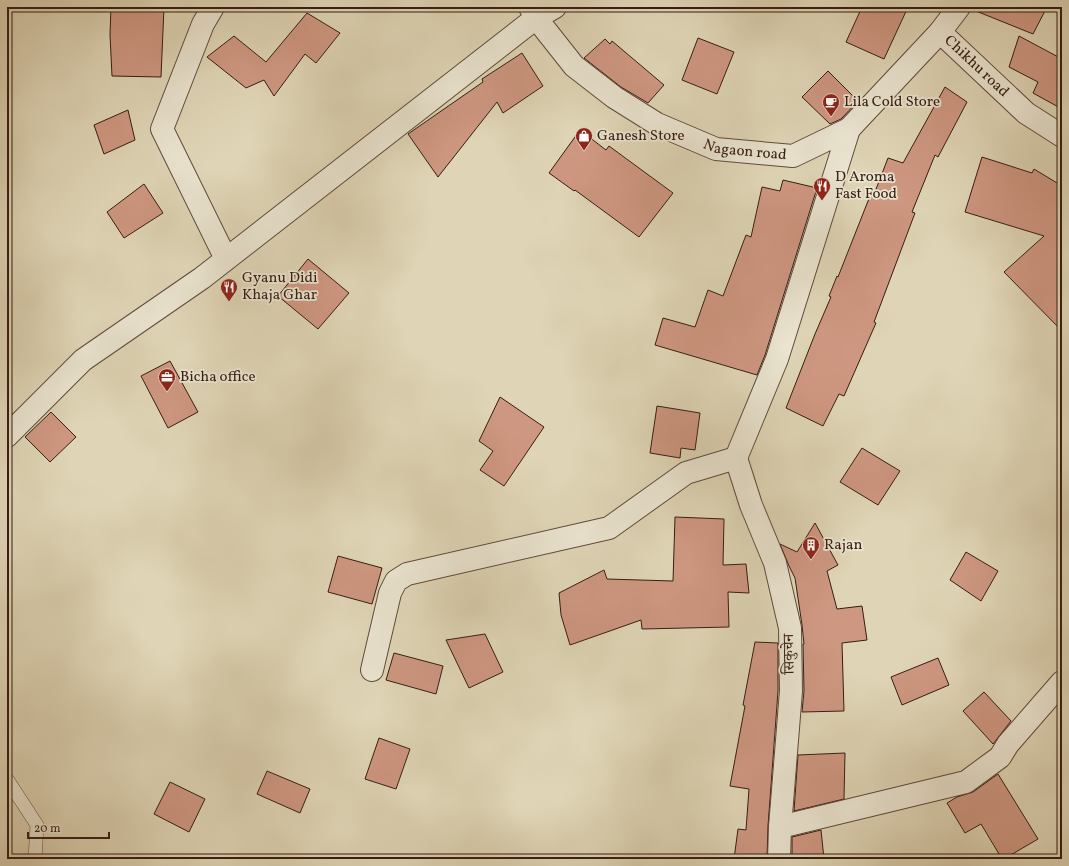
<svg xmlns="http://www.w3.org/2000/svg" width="1069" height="866" font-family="Vollkorn,'Noto Serif Devanagari',serif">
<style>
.building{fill:#ce9781;stroke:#351d13}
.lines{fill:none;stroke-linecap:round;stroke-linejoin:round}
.lane-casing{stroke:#604b3c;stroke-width:14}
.street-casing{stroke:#604b3c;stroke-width:24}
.lane{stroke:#eae4d0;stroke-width:13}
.street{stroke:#eae4d0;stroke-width:22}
.labels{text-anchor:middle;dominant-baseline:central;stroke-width:3.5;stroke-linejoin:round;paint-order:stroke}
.street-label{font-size:15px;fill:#351d13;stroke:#eae4d0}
.poi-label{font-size:15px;fill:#351d13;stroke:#eae4d0;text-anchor:start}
</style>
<rect width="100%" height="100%" fill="#dfd5b6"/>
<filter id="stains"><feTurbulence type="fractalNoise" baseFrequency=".005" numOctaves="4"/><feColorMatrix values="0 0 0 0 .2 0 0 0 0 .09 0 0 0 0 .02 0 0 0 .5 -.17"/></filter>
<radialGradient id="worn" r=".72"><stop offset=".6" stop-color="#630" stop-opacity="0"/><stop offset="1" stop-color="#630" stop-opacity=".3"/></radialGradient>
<!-- building -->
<path class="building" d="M 111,7 L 164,7 L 161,77 L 112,76 L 110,35 Z
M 862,7 L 908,7 L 884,59 L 846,42 Z
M 971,7 L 1047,7 L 1033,34 L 971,9 Z
M 307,13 L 340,33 L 316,63 L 305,54 L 274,96 L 264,80 L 246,88 L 207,57 L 234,36 L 266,62 Z
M 1019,36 L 1062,59 L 1062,109 L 1033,93 L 1038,82 L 1009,67 Z
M 698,38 L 734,52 L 717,94 L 682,80 Z
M 605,39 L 610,44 L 612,41 L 664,85 L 648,103 L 621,87 L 584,58 Z
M 522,53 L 543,86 L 503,113 L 497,102 L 438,177 L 408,134 L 483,82 L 482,79 Z
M 828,71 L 858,101 L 841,119 L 830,124 L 802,97 Z
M 945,87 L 967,102 L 938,157 L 935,155 L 912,212 L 915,213 L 874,322 L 876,323 L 844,396 L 839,394 L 823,426 L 786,408 L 815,334 L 831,297 L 829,296 L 837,276 L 838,277 L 870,196 L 873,197 L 888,158 L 903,163 Z
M 128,110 L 135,140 L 104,154 L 94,125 Z
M 580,130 L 606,150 L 609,146 L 673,193 L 639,237 L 575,190 L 574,191 L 549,173 Z
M 982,157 L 1032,173 L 1034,169 L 1062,186 L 1062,331 L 1004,272 L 1044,236 L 965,212 Z
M 783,180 L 817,188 L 765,355 L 757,375 L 655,345 L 663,318 L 695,327 L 708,290 L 723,296 L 746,235 L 751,237 L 762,187 L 780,191 Z
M 144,184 L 163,213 L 124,238 L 107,212 Z
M 308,259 L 349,293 L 318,329 L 278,296 Z
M 170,361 L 198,412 L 168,428 L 141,376 Z
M 500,397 L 544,427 L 504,486 L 480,470 L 493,451 L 479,441 Z
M 657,406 L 700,413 L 695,450 L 681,448 L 680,458 L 650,453 Z
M 51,412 L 76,437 L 50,462 L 25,437 Z
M 862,448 L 900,471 L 878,505 L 840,482 Z
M 675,517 L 724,519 L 723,565 L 746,564 L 749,593 L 728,592 L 729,627 L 642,629 L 641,620 L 570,645 L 561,615 L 559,593 L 604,570 L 607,579 L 673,581 Z
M 815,523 L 838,565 L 827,571 L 837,609 L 862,606 L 867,640 L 842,643 L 844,711 L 802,712 L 804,691 L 803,644 L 804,644 L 802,625 L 795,578 L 789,566 L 780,544 L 797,552 Z
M 966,552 L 998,571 L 981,601 L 950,580 Z
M 338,556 L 382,568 L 372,604 L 328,592 Z
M 485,634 L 503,672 L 469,688 L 446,640 Z
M 755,642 L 778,643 L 778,691 L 768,826 L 767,859 L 734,859 L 738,829 L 746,830 L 749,789 L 730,786 L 745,706 L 743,705 Z
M 394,653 L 443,666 L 436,694 L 386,680 Z
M 938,658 L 949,685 L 902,705 L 891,677 Z
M 984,692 L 1011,721 L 993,744 L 963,711 Z
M 379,738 L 410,749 L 396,789 L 365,779 Z
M 845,753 L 844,799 L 794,811 L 798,755 Z
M 267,771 L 310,789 L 300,813 L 257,794 Z
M 998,774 L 1038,839 L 1004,859 L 1002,859 L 981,824 L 965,833 L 947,803 L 957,797 L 973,792 Z
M 170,782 L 205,799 L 189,832 L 154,814 Z
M 821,830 L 824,859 L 792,859 L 792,837 Z"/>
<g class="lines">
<!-- lane casing -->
<g class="lane-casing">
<path id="lane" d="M 7,779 L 37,825 L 35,859"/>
</g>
<!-- street casing -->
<g class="street-casing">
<g id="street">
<path d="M 213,7 L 203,24 L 162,129 L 226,259"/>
<path id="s1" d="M 530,7 L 536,18 L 574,66 L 614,97 L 657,124 L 716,149 L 793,156 L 849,129 L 777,359 L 736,458"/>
<path d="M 940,32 L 959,7"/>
<path id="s2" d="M 849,129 L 940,32 L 1026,113 L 1062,136"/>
<path d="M 7,436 L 83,360 L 202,278 L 536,18 L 555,7"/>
<path d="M 736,458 L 751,505 L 775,563 L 790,628 L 791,691 L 780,827 L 779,859"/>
<path d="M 372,670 L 390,593 L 396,581 L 407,574 L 609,528 L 686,473 L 736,458"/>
<path d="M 780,827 L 966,782 L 1000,757 L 1008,744 L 1062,682"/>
</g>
</g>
<!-- lane -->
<use href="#lane" class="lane"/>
<!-- street -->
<use href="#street" class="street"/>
</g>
<!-- icons -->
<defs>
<g id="cafe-pin" transform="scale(0.9)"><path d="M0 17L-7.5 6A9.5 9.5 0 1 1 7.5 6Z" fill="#8f2418" stroke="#eae4d0"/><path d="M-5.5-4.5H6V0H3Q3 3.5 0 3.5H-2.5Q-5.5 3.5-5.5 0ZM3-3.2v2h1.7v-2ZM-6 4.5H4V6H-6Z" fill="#fff"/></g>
<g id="shop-pin" transform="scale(0.9)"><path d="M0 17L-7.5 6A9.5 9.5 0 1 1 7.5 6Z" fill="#8f2418" stroke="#eae4d0"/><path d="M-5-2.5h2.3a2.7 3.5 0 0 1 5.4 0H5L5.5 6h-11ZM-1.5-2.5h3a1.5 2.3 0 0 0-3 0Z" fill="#fff"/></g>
<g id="restaurant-pin" transform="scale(0.9)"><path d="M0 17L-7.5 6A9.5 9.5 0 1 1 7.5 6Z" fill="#8f2418" stroke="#eae4d0"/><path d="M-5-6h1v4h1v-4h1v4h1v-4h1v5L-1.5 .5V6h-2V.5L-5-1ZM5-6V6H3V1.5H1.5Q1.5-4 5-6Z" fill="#fff"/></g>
<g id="office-pin" transform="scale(0.9)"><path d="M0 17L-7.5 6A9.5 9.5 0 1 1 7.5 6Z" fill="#8f2418" stroke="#eae4d0"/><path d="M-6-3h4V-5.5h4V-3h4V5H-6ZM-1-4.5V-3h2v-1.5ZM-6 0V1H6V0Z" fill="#fff"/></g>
<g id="building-pin" transform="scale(0.9)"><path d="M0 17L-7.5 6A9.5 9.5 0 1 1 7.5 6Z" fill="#8f2418" stroke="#eae4d0"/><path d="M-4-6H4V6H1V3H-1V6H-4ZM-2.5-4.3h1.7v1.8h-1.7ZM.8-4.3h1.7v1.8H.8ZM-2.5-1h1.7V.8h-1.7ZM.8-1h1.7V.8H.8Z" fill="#fff"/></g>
</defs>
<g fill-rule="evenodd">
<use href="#cafe-pin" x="831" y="102"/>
<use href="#shop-pin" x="584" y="136"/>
<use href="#restaurant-pin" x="822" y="186"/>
<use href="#restaurant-pin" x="229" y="287"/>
<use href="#office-pin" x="167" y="377"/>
<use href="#building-pin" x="811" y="545"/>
</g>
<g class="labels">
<!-- street labels -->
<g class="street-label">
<text stroke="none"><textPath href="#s2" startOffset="183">Chikhu road</textPath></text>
<text stroke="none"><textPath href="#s1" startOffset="268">Nagaon road</textPath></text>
<text transform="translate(790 654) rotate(-91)">सिकुचेन</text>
</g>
<!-- poi labels -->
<g class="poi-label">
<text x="844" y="102">Lila Cold Store</text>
<text x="597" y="136">Ganesh Store</text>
<text x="835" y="177">D Aroma<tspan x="835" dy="17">Fast Food</tspan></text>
<text x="242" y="278">Gyanu Didi<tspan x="242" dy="17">Khaja Ghar</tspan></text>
<text x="180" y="377">Bicha office</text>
<text x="824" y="545">Rajan</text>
</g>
</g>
<!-- margin -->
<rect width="1069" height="866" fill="none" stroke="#dfd5b6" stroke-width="24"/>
<rect x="8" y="8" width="1053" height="850" fill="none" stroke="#351d13" stroke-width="2"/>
<rect x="12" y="12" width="1045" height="842" fill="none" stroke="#351d13"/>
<!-- scale -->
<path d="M28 832v6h81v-6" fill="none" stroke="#351d13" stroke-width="2"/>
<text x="34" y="832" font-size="12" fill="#351d13" stroke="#eae4d0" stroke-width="3" paint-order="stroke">20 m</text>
<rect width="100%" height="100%" filter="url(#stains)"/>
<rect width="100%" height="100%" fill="url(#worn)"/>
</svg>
